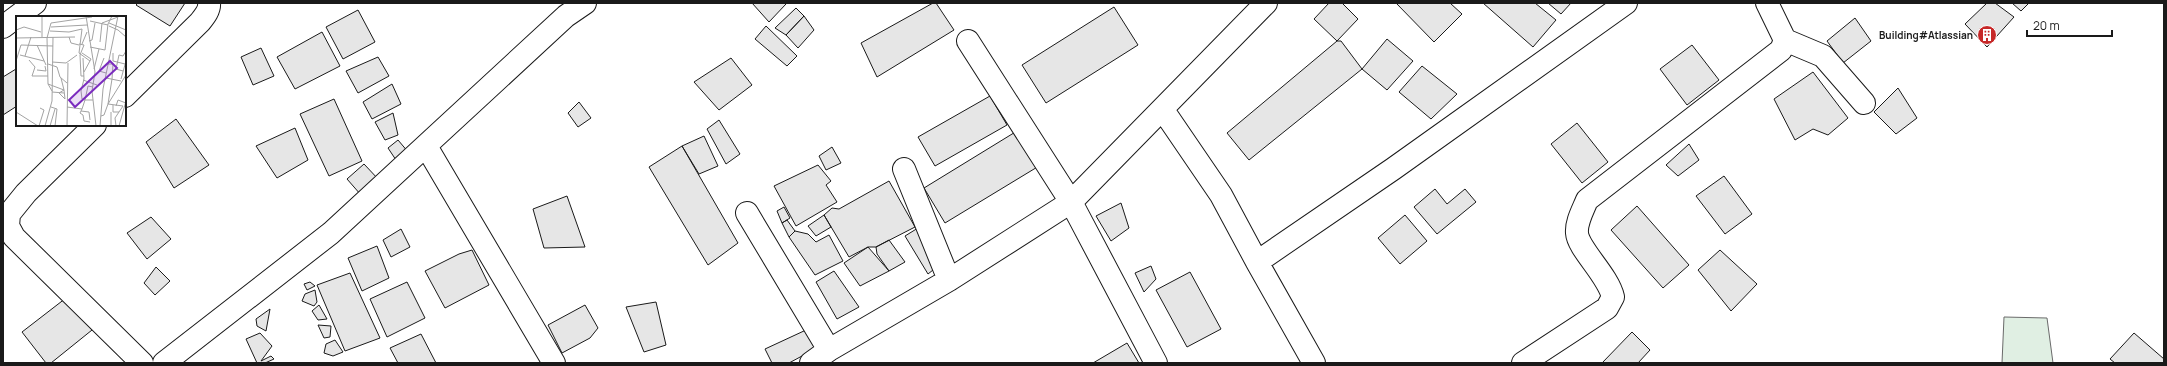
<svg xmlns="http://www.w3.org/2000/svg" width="2167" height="366" font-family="Manrope,sans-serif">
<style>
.green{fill:#e0efe3;stroke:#6a6a6a}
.building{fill:#e6e6e6;stroke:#1a1a1a}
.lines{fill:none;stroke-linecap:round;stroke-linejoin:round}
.street-casing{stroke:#1a1a1a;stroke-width:24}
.street{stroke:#fff;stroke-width:22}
.labels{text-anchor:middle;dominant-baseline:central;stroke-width:3;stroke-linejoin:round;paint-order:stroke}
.poi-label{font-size:10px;font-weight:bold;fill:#1a1a1a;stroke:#fff;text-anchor:end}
.inset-road{fill:none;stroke:#a3a3a3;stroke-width:1}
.view{fill:#7b2cbf;fill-opacity:0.15;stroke:#7b2cbf;stroke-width:2}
.inset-edge{fill:none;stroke:#1a1a1a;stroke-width:2}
</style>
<rect width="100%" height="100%" fill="#fff"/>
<!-- green -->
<path class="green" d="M 2004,317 L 2047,318 L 2053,363 L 2002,363 Z"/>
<!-- building -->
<path class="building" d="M 138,3 L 185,3 L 170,26 L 136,5 Z
M 752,3 L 785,3 L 786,4 L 769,22 Z
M 933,3 L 936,3 L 954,30 L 877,77 L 861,43 Z
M 1329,3 L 1342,3 L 1358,19 L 1337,41 L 1314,19 Z
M 1396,3 L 1450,3 L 1462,14 L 1434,42 Z
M 1483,3 L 1535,3 L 1556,20 L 1533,47 Z
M 1548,3 L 1571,3 L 1561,14 Z
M 1987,3 L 1995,3 L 2014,17 L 1987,47 L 1965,24 Z
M 2012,3 L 2029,3 L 2021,11 Z
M 1114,7 L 1138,45 L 1046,103 L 1022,65 Z
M 796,8 L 804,16 L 786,35 L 775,28 Z
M 358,10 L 375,42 L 343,59 L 326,27 Z
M 804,16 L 814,30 L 798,48 L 786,35 Z
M 1855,18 L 1871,41 L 1843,63 L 1827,41 Z
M 766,26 L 797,56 L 787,66 L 755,39 Z
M 322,32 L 340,66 L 295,89 L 277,57 Z
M 1387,39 L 1413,61 L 1387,90 L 1362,69 Z
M 1337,41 L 1341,41 L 1362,69 L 1249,160 L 1227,133 Z
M 1692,45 L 1719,80 L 1687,105 L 1660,69 Z
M 261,48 L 274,76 L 253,85 L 241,57 Z
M 378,57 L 389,76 L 358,93 L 346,71 Z
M 731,58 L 752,85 L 719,110 L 694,82 Z
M 1422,66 L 1457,94 L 1431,119 L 1399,92 Z
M 16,69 L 17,106 L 3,115 L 3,77 Z
M 1813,72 L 1848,118 L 1828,135 L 1813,129 L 1795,140 L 1774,99 Z
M 392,84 L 401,104 L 372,119 L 363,102 Z
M 1898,88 L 1917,118 L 1896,134 L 1874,112 Z
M 990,96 L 1007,125 L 935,166 L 918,137 Z
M 334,99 L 362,161 L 329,176 L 300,114 Z
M 579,102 L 591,118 L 578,127 L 568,113 Z
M 393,113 L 398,135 L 385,140 L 375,122 Z
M 176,119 L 209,165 L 174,188 L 146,142 Z
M 719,120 L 740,154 L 726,164 L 707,129 Z
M 1577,123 L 1608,162 L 1582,183 L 1551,144 Z
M 295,128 L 308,160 L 277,178 L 256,146 Z
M 1017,131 L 1039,166 L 945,223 L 924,188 Z
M 704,136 L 718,166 L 699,174 L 682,146 Z
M 398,140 L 409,153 L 398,163 L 388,148 Z
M 1689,144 L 1699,160 L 1678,176 L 1666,165 Z
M 682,146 L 738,243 L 708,265 L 649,167 Z
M 832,147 L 841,163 L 826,170 L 819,156 Z
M 364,164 L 379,180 L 361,195 L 347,179 Z
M 818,165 L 831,181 L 826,185 L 837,202 L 796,226 L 774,186 Z
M 1724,176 L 1752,214 L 1725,234 L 1696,196 Z
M 889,181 L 915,227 L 876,247 L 868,247 L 849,257 L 824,215 L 832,208 L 839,209 Z
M 1435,189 L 1447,204 L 1465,189 L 1476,202 L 1437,234 L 1414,207 Z
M 567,196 L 585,247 L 544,248 L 533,209 Z
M 1121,203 L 1129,228 L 1111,241 L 1096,216 Z
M 1637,206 L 1689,265 L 1663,288 L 1611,230 Z
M 784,207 L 790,218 L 782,223 L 777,211 Z
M 824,215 L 831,227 L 816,236 L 808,226 Z
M 1405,215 L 1427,241 L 1400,264 L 1378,238 Z
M 151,217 L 171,239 L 147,259 L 127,233 Z
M 787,220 L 795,231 L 789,237 L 782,223 Z
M 918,228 L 938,266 L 928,274 L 905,236 Z
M 401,229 L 410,247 L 391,257 L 383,240 Z
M 795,231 L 808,234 L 816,242 L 829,235 L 843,261 L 815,275 L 789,237 Z
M 889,240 L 905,262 L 889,271 L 877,254 L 876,247 Z
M 377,246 L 389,278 L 362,291 L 348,258 Z
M 868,247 L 889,271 L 860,286 L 844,263 Z
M 472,250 L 489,285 L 445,308 L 425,271 L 459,254 Z
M 1720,250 L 1757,284 L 1731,311 L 1698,270 Z
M 1151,266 L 1156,279 L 1144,292 L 1135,273 Z
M 156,267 L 170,281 L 155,295 L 144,283 Z
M 834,271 L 859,307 L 837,319 L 816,282 Z
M 1190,272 L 1221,329 L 1187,347 L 1156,290 Z
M 350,273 L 380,338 L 345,351 L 317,285 Z
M 310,282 L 315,286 L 307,290 L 304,284 Z
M 407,282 L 425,318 L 387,337 L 370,299 Z
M 315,290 L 317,302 L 314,306 L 302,301 L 305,294 Z
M 66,298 L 92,330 L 51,363 L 46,363 L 22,332 Z
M 656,302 L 666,345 L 644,352 L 626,307 Z
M 319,305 L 327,319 L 318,320 L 312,311 Z
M 585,305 L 598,328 L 590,338 L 562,353 L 548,325 Z
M 270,309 L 266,331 L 257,326 L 256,319 Z
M 318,325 L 331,326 L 330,337 L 324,338 Z
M 806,330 L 815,349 L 789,363 L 772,363 L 765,349 Z
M 1632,332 L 1650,350 L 1638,363 L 1602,363 Z
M 260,333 L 272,346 L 261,361 L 271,356 L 274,359 L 265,363 L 257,363 L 246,339 Z
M 2134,333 L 2164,359 L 2164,363 L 2115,363 L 2110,359 Z
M 421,334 L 436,363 L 398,363 L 390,348 Z
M 335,340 L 343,352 L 333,356 L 324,353 L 326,344 Z
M 1127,343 L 1139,363 L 1093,363 Z"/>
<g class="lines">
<!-- street casing -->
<g class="street-casing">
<path id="street" d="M 3,27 L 35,3
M 1785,40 L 1823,56 L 1864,103
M 968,41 L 1071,202 L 1156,363
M 125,96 L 200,22 C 204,17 210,10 209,3
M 1163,110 L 1221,195 L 1257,262 L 1393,169 L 1626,3
M 95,125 L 26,193 L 9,214 L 8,226 L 14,237 L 142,363
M 426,146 L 554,363
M 904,169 L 949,280
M 747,213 L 829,350
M 1257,262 L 1314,363
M 164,363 L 331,233 L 566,16 L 585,3
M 811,363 L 829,350 L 949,280 L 1071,202 L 1266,3
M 1523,363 L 1607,308 L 1613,297 C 1608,275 1578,249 1577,233 C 1576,222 1583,210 1587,200 L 1781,50 L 1785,40 L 1767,3"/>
</g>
<!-- street -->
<use href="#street" class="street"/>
</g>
<!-- icons -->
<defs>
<g id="building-disc" transform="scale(1)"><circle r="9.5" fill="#c62828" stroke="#fff"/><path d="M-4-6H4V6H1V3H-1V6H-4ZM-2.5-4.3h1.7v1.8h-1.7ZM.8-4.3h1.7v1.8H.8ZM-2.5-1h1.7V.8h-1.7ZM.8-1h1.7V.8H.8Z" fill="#fff"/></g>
</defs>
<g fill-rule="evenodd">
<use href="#building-disc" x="1987" y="35"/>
</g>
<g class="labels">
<!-- poi labels -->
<g class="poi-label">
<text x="1973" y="35">Building#Atlassian</text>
</g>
</g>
<!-- overview -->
<g transform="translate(16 16)">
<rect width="110" height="110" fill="#fff"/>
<path class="inset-road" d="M 70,0 L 79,56 L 76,75 L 80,110M 74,5 L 92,9M 93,7 L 110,14M 93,10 L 102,14 L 110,21M 35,11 L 71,9M 0,14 L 8,11 L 25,16M 34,15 L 53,16 L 66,13 L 63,37 L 74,45M 26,21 L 26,0M 53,21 L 55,27 L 63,29M 0,22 L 59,21M 73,25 L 76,24 L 79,7M 84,26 L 86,7 L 102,1M 63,28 L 68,29 L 64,39 L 65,60 L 68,60M 66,28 L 71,16M 21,29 L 30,49M 74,31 L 89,34 L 92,8 L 96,0M 66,37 L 75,43 L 68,56M 97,37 L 97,45 L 109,48M 4,39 L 28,45M 9,40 L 15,21M 67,42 L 68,63 L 65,75 L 66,83 L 69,84M 88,42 L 83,55 L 90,57M 13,44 L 19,51 L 16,60 L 32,60M 0,45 L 5,29 L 37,30M 36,46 L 50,47 L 61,39M 32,48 L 41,51 L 44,61 L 51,67M 78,53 L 83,33M 21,54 L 30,55 L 29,50M 107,55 L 100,53 L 103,39 L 107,40 L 110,35M 45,62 L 48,74M 90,62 L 105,65M 105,63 L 110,45M 67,64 L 81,69M 32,68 L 48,74 L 49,83M 48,74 L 43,77 L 49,83M 36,75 L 32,68 L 31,22 L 35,7 L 76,1M 36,76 L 48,77M 69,84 L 72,70 L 77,71M 97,89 L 97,96 L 103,96M 100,90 L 102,84 L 110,87M 107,90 L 92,88 L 110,59M 35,91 L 41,93 L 39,110M 51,91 L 66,93 L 69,84 L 77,84M 66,93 L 64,97 L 67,99 L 68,105 L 74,106M 65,95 L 73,96 L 74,104M 0,96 L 22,110M 95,96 L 95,110M 85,100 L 88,99 L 92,88 L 96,63 L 97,48 L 91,48M 23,110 L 28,94 L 24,92M 29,110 L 36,85 L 37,21M 34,110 L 39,93M 51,110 L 52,47M 84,110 L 87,73 L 102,0M 100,110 L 99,102 L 107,90M 103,110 L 110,85"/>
<path class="view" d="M 94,45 L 101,52 L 59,91 L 53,84 Z"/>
<rect width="110" height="110" class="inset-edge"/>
</g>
<!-- border -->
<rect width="2167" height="366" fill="none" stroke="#1a1a1a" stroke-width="8"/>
<!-- scale -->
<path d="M2027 30v6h85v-6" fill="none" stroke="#1a1a1a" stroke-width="2"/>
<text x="2033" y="30" font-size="12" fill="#1a1a1a" stroke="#ffffff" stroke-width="3" paint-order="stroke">20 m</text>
</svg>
